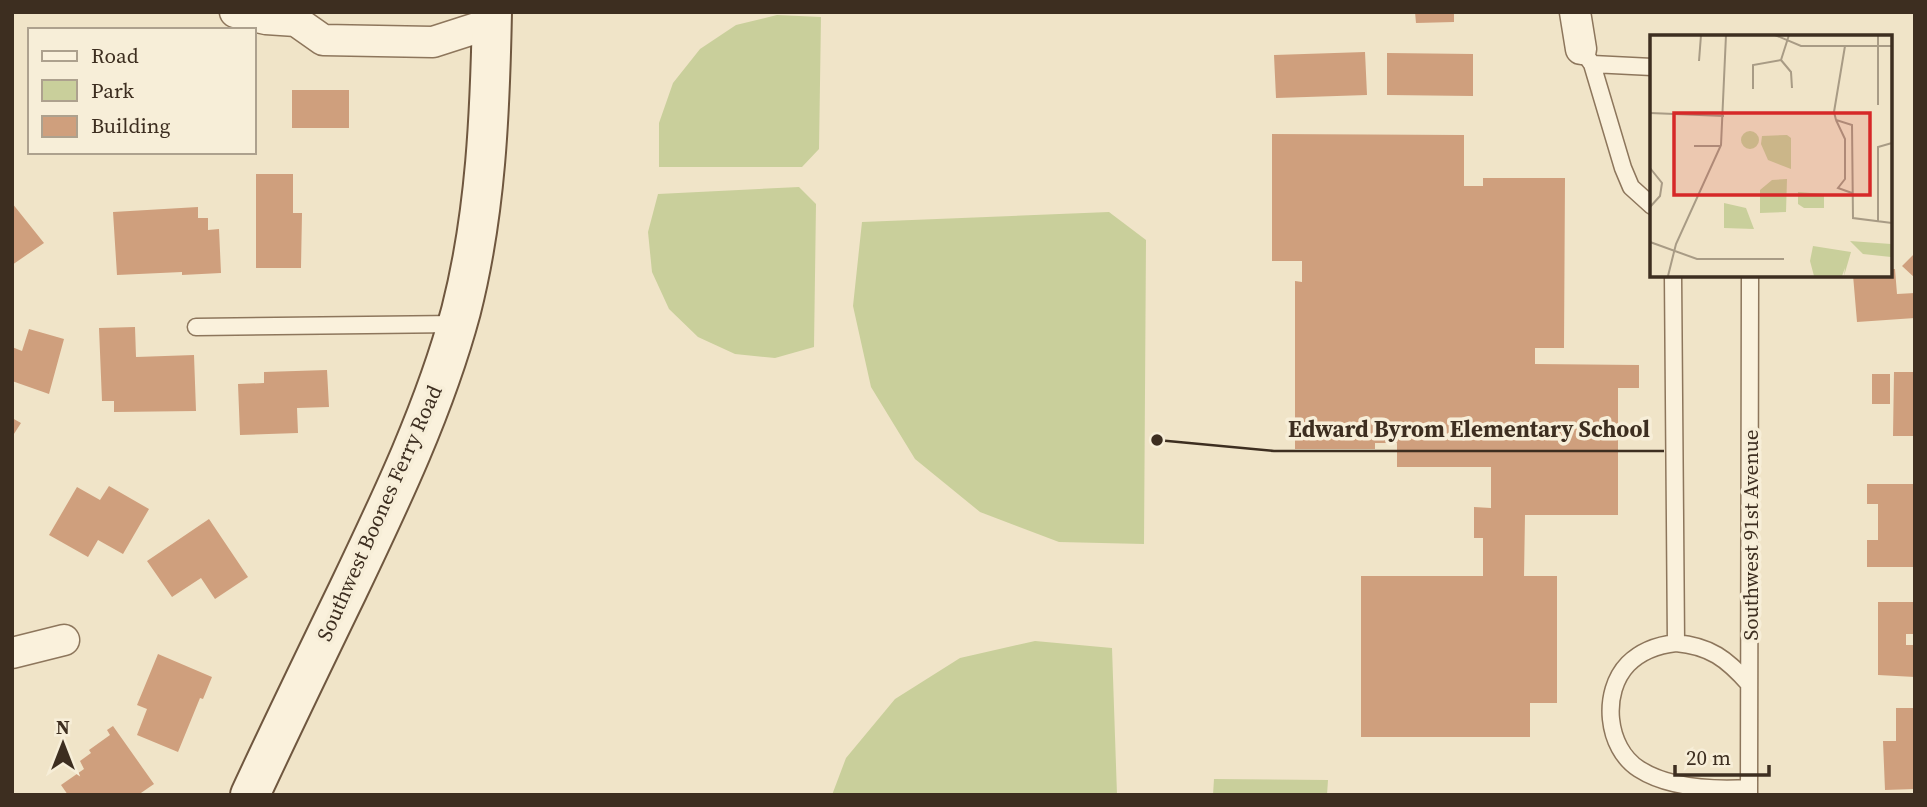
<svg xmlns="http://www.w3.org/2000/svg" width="1927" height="807" font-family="'Source Serif 4',serif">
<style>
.green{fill:#c9cf9b}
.building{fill:#cf9f7d}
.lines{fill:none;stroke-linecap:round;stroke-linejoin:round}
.lane-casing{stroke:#8d765c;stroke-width:19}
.street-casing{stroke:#8d765c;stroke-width:33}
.secondary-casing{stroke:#6f573f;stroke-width:42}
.lane{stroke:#faf1dc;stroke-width:16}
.street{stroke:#faf1dc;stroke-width:30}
.secondary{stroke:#faf1dc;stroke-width:38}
.labels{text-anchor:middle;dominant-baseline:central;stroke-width:7;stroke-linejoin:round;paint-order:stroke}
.street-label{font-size:21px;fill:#3d2e20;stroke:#f7eed8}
.inset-road{fill:none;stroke:#a89b85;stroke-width:2}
.view{fill:#d62828;fill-opacity:0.15;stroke:#d62828;stroke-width:3.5}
.inset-edge{fill:none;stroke:#3d2e20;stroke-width:3.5}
.leader{fill:none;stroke:#3d2e20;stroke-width:2.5}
.callout-dot{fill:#3d2e20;stroke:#f7eed8;stroke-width:2.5}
.callout-label{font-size:23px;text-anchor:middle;font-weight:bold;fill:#3d2e20;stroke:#f7eed8;stroke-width:7;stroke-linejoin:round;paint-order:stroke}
</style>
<rect width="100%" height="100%" fill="#f0e4c8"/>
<!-- green -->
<path class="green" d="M 777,15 L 821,17 L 819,149 L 802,167 L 659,167 L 659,123 L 673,83 L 700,49 L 736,25 Z
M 799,187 L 816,204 L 814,347 L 775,358 L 735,354 L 698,337 L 669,309 L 652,272 L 648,232 L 658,194 Z
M 1109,212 L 1146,240 L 1144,544 L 1059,542 L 980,512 L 915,459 L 871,387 L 853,306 L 862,222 Z
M 1035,641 L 1112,648 L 1117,795 L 832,795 L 846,758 L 895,699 L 960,658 Z
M 1214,779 L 1328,780 L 1327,795 L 1213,795 Z"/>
<!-- building -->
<path class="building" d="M 1415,12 L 1454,12 L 1454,22 L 1416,23 Z
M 1365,52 L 1367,95 L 1276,98 L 1274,55 Z
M 1387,53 L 1473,54 L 1473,96 L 1387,95 Z
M 292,90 L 349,90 L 349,128 L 292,128 Z
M 1272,134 L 1464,135 L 1464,186 L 1483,186 L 1483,178 L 1565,178 L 1564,348 L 1535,348 L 1535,364 L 1639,365 L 1639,388 L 1618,388 L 1618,515 L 1525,515 L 1524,576 L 1557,576 L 1557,703 L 1530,703 L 1530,737 L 1361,737 L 1361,576 L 1483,576 L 1483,538 L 1474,538 L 1474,507 L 1491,508 L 1491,467 L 1397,467 L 1397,443 L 1375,443 L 1375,449 L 1295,449 L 1295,281 L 1302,282 L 1302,261 L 1272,261 Z
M 256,174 L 293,174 L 293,213 L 302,213 L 301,268 L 256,268 Z
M 12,203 L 44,243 L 12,265 Z
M 198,207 L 198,218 L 208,218 L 208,230 L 219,229 L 221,273 L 182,275 L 182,272 L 117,275 L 113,212 Z
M 1915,253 L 1915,278 L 1902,266 Z
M 1890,269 L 1895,269 L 1897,294 L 1915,293 L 1915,318 L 1857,322 L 1853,275 L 1890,275 Z
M 135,327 L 136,357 L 194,355 L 196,411 L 114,412 L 114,401 L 102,401 L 99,328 Z
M 29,329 L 64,339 L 49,394 L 12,381 L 12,347 L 22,351 Z
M 327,370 L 329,407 L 297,408 L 298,433 L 240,435 L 238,384 L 264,383 L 264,372 Z
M 1894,372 L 1915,372 L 1915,436 L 1893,436 Z
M 1872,374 L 1890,374 L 1890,404 L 1872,404 Z
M 12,418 L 21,423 L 12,437 Z
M 1867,484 L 1915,484 L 1915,567 L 1867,567 L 1867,540 L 1878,540 L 1878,504 L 1867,504 Z
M 109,486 L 149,509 L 123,554 L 98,540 L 88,557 L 49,535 L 77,487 L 100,500 Z
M 209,519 L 248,577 L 215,599 L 201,578 L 172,597 L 147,561 Z
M 1878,602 L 1915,602 L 1915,634 L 1906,634 L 1906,645 L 1915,645 L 1915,677 L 1878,675 Z
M 158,654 L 212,677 L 203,699 L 200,698 L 178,752 L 137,735 L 147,709 L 137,705 Z
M 1896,708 L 1915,708 L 1915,789 L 1885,790 L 1883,741 L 1896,741 Z
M 113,726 L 154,784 L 138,795 L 68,795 L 61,785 L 84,769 L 80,761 L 91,753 L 89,750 L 110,735 L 107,730 Z"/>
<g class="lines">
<!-- lane casing -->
<g class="lane-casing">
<path id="lane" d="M 1587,57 L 1592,64 L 1652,67
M 1592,64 L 1623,168 L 1631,187 L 1652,206
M 1673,275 L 1676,643 C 1658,645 1641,651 1628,664 C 1601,692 1606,748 1639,769 C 1670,789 1714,790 1749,788
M 196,327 L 457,324
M 1676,643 C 1710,646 1727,659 1749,684
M 1749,795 L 1750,275"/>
</g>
<!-- street casing -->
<g class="street-casing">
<path id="street" d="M 235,12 L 266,19 L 296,21 L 323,40 L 433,42 L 492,23
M 1575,12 L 1581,49
M 12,653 L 64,640"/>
</g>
<!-- secondary casing -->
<g class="secondary-casing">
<path id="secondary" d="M 250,795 C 282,726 315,658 348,590 C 391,500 435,408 461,311 C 486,213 490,113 492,12"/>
</g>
<!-- lane -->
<use href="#lane" class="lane"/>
<!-- street -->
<use href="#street" class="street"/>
<!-- secondary -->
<use href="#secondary" class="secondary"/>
</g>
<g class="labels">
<!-- street labels -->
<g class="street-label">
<text transform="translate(379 513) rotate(-66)">Southwest Boones Ferry Road</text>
<text transform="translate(1750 535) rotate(-90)">Southwest 91st Avenue</text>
</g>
</g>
<!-- overview -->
<g transform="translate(1650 35)">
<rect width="242" height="242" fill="#f0e4c8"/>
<path d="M91 105a9 9 0 1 1 18 0a9 9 0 1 1-18 0ZM 137,100 L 141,103 L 141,134 L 118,125 L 111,109 L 112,101 ZM 137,144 L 136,177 L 110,178 L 110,155 L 122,145 ZM 148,157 L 174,159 L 174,173 L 154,173 L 148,169 ZM 74,168 L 96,173 L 104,194 L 74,193 ZM 200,206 L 241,209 L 241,222 L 213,219 ZM 163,211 L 201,217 L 194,241 L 195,233 L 192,241 L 164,241 L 160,226 Z" fill="#c9cf9b"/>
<path class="inset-road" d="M 125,0 L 151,11 L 242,11M 195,11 L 184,77 L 186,85 L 202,90 L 203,183 L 242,188M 131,25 L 141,37 L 142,53M 131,25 L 139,0M 49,26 L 51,0M 103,54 L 103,30 L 131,25M 228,70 L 228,0M 0,78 L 74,81M 186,85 L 195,104 L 195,144 L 188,153 L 202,158M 44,111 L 70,111M 0,133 L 12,148 L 10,161 L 0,172M 228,186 L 228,112 L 242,108M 0,207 L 47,224 L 134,224M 18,241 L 26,209 L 71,110 L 76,0"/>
<path class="view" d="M 24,78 L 220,78 L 220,160 L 24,160 Z"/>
<rect width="242" height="242" class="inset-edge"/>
</g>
<!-- callouts -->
<path class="leader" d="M1157 440L1274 451H1664"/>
<circle class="callout-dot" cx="1157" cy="440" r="7"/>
<g class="callout-label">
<text x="1469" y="437">Edward Byrom Elementary School</text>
</g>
<!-- border -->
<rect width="1927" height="807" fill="none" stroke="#3d2e20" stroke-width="28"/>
<!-- legend -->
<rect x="28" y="28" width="228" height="126" fill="#f7eed8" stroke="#ada18e" stroke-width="2"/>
<rect x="42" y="51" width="35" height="10" fill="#faf1dc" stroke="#ada18e" stroke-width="2"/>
<text x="91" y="63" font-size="21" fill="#3d2e20">Road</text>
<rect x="42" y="80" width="35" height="21" fill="#c9cf9b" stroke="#ada18e" stroke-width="2"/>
<text x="91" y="98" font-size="21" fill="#3d2e20">Park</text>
<rect x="42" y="116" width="35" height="21" fill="#cf9f7d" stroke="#ada18e" stroke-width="2"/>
<text x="91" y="133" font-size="21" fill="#3d2e20">Building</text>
<!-- north arrow -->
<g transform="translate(63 744)" stroke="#f7eed8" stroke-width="5" paint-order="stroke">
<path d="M0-5L12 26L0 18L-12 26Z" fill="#3d2e20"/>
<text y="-10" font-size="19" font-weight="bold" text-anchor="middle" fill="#3d2e20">N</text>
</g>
<!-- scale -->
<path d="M1675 765v10h94v-10" fill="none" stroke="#3d2e20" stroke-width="3.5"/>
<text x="1686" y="765" font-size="21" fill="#3d2e20" stroke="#f7eed8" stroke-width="5" paint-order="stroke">20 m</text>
</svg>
